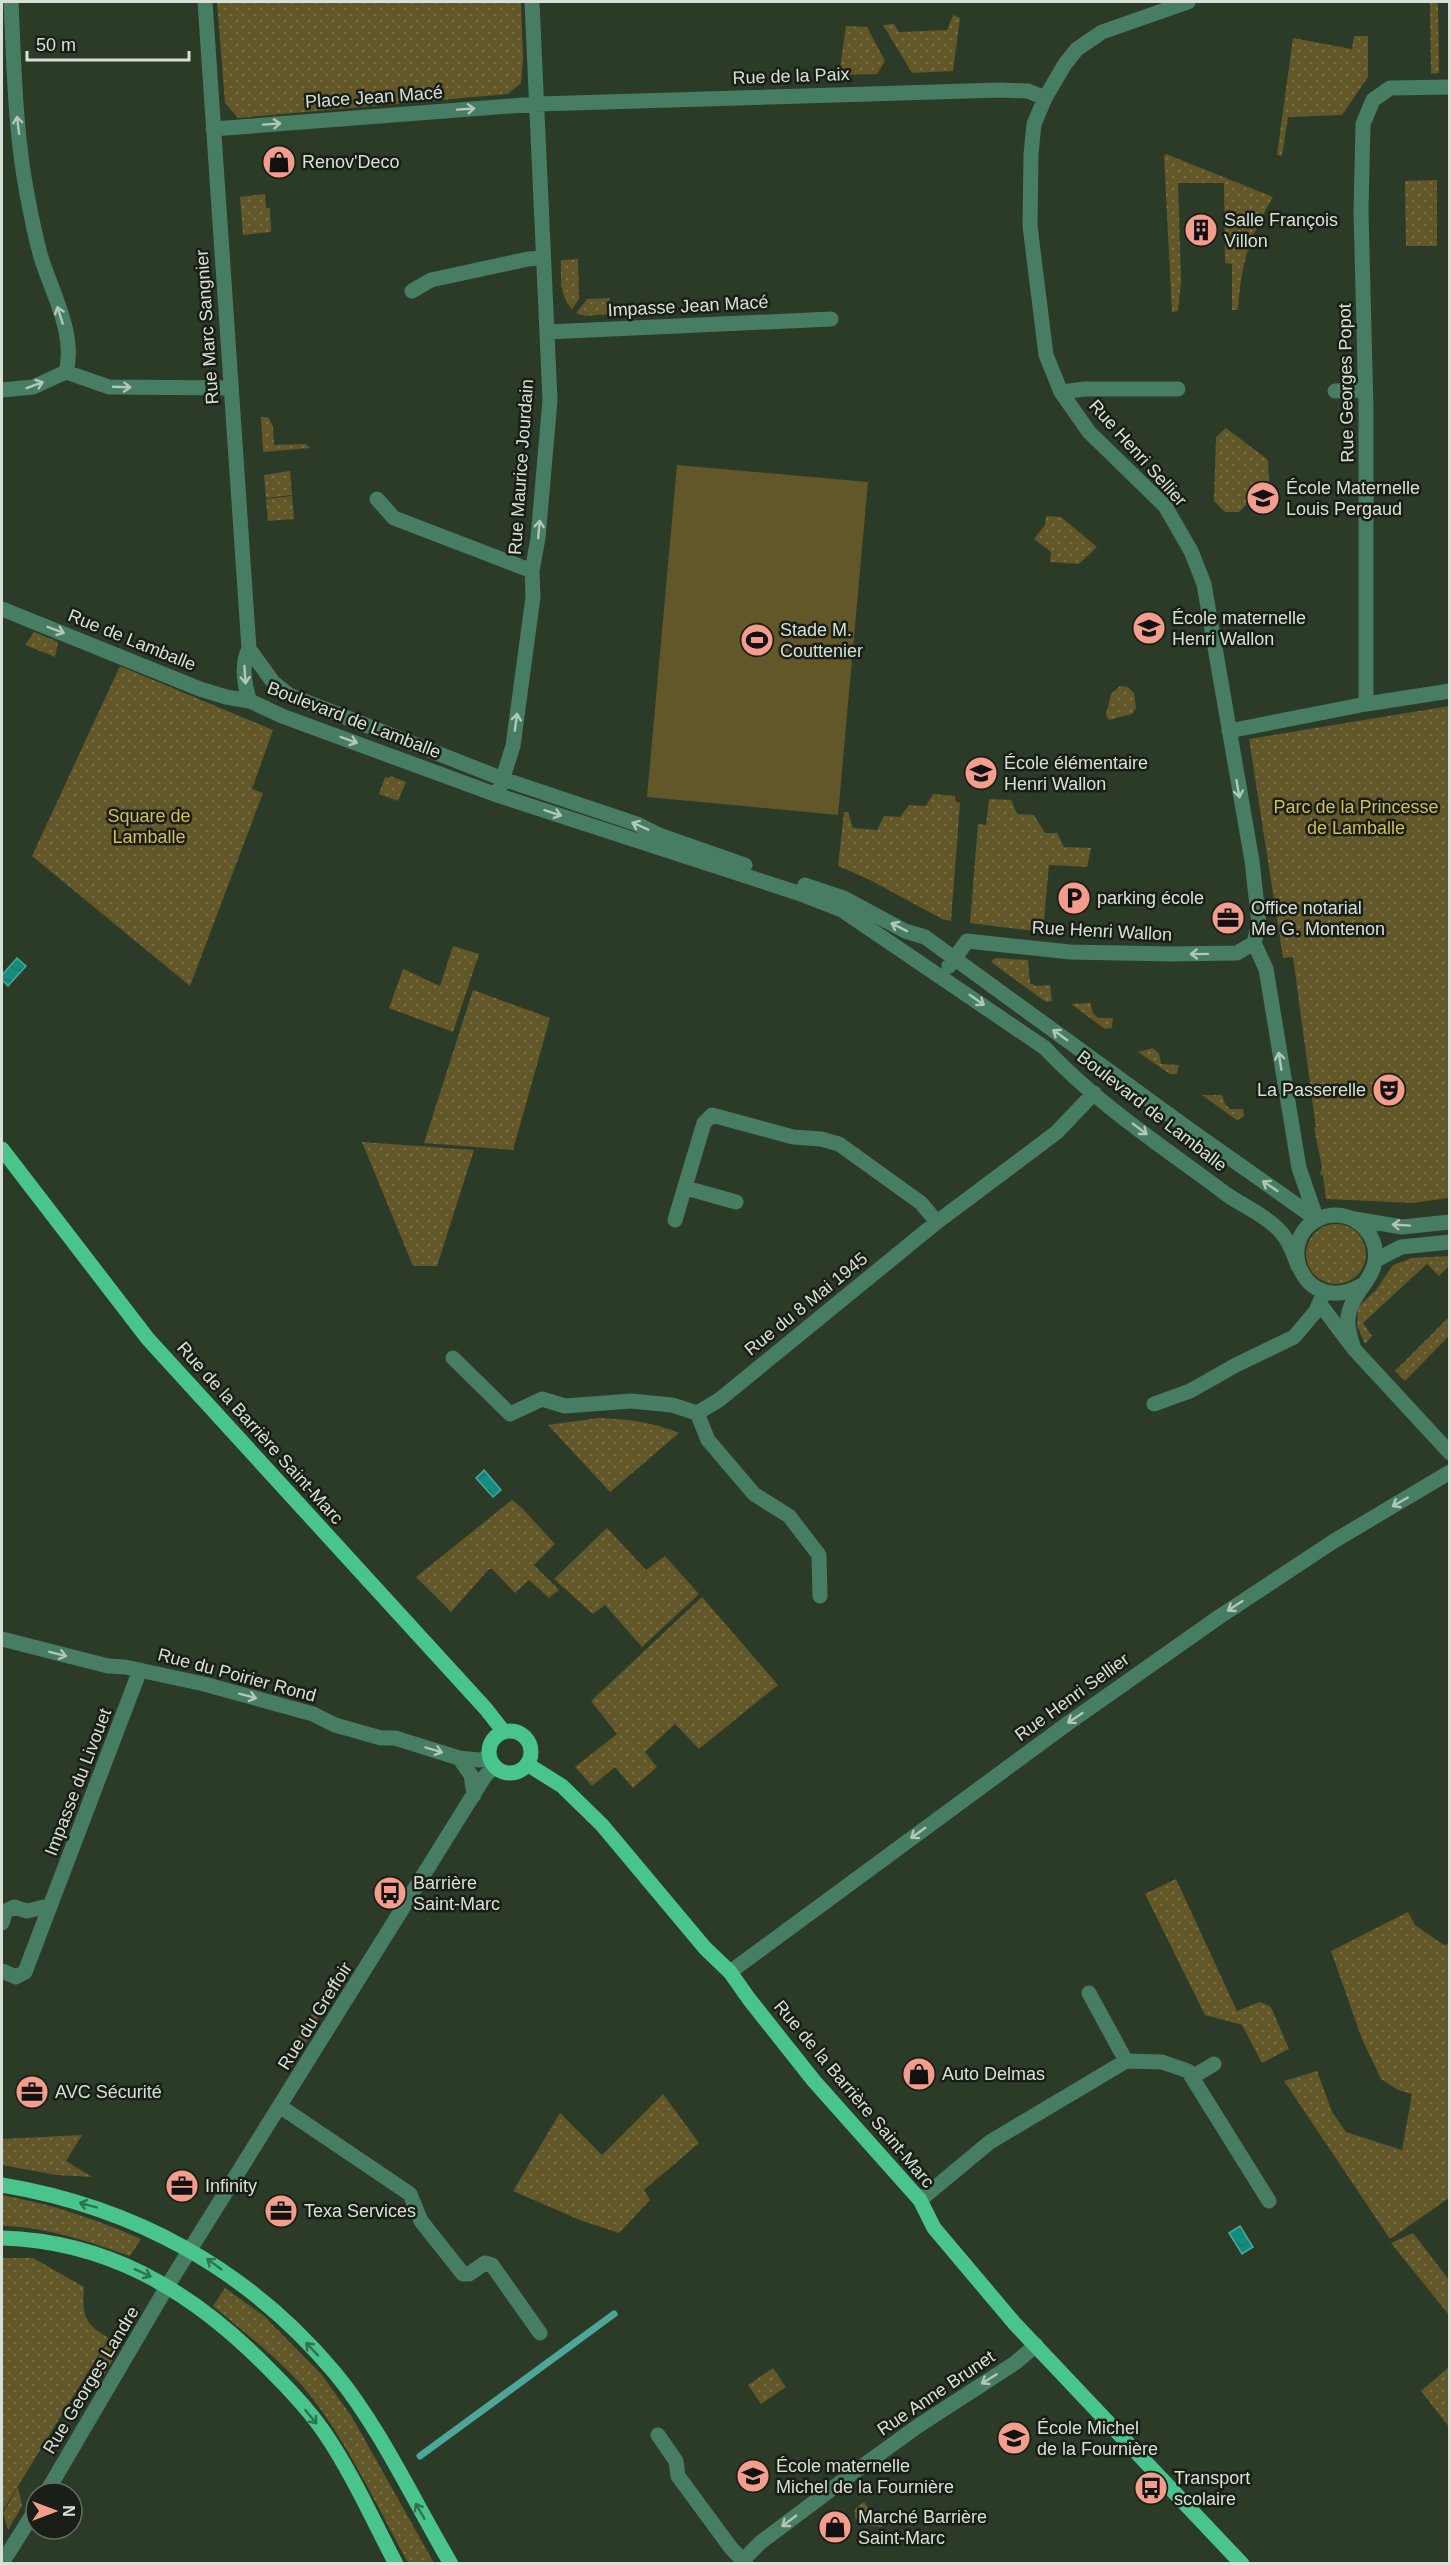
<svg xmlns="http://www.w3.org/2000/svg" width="1451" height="2565" font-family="Helvetica,sans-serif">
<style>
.green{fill:url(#green-dots)}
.pitch{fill:#625728}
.water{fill:url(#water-waves);stroke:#4ca799;stroke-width:1.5}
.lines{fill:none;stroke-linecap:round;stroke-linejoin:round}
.stream{stroke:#4ca799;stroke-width:7}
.minor{stroke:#477d62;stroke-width:15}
.major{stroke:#48c48c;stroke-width:15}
.oneway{stroke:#b3c7b8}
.oneway2{stroke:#307252}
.labels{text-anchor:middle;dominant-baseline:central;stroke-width:5;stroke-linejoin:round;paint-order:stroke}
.street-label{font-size:18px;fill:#d7e0d4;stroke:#191f17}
.poi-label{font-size:18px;fill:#d7e0d4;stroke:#191f17;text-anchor:start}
.park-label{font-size:18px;fill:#d8be51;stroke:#191f17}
</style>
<defs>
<pattern id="green-dots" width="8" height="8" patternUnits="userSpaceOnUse" patternTransform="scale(1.5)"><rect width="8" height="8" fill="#625728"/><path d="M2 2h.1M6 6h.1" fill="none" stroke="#786f46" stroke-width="1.8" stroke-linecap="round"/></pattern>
<pattern id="water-waves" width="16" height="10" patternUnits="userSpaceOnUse" patternTransform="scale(1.5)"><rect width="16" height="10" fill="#118e80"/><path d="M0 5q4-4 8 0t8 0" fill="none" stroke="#21746a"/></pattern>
</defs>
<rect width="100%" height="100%" fill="#2c3a28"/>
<!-- green -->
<path class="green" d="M 217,2 L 521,2 L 523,58 L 521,83 L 508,94 L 238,118 L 225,103 Z
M 1430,2 L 1438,2 L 1439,73 L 1431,74 Z
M 953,15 L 960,18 L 953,71 L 912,73 L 883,25 L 894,24 L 899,32 L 947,30 Z
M 846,26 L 867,27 L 885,61 L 877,74 L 839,75 Z
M 1354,36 L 1368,36 L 1368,77 L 1342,115 L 1288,117 L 1282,156 L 1277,155 L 1293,38 L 1352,49 Z
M 1166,154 L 1273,197 C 1249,237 1241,264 1238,310 L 1232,310 L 1232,264 L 1225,263 L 1224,183 L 1178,183 L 1181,281 L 1178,311 L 1172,312 L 1164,156 Z
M 1437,180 L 1437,246 L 1406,246 L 1405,181 Z
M 265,194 L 266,208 L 270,208 L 271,232 L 243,235 L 240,197 Z
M 578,259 L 579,299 L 572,309 C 559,294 561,281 561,262 L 562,260 Z
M 610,298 L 610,314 L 585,316 L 576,313 L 587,299 Z
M 261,417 L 268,417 L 273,426 L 274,445 L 306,444 L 310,448 L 263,452 Z
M 1226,428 L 1268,460 L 1269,482 L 1239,512 L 1225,512 L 1214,501 L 1216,437 Z
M 290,471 L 292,495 L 266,498 L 264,475 Z
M 292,496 L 294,519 L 268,521 L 266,499 Z
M 1046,516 L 1061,517 L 1097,547 L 1079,564 L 1050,562 L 1051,552 L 1034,539 L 1045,525 Z
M 34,632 L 58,642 L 55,657 L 25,645 Z
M 120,666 L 273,730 L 252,789 L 263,793 L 190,986 L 32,856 Z
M 1120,686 L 1128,687 L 1134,693 L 1136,708 L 1132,714 L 1109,720 L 1106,715 L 1111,694 Z
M 1449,706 L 1449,1198 L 1413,1203 L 1326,1199 L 1323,1176 L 1320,1174 L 1322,1167 L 1314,1127 L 1316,1128 L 1293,957 L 1283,958 L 1249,739 Z
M 390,776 L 406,782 L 398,801 L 379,794 L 385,777 L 389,778 Z
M 933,794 L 955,796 L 956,802 L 960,803 L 951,921 L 942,919 L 870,880 L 838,866 L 844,812 L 848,812 L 853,828 L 877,830 L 884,816 L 900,817 L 909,805 L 926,806 Z
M 989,799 L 1011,800 L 1017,814 L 1034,815 L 1045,833 L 1057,833 L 1064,847 L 1091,848 L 1087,867 L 1049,865 L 1043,932 L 970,923 L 978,824 L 986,825 Z
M 453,946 L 479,954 L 453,1032 L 389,1008 L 403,969 L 440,986 Z
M 995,958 L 1028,960 L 1030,983 L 1036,986 L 1050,985 L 1052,1001 L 1046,1002 L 991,962 Z
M 473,990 L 550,1018 L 513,1150 L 424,1143 Z
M 1090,1003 L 1093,1013 L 1098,1018 L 1113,1018 L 1112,1028 L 1105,1029 L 1071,1004 Z
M 1153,1048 L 1159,1054 L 1161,1064 L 1179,1065 L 1177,1074 L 1170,1074 L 1138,1052 Z
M 1202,1095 L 1222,1095 L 1225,1104 L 1230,1109 L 1243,1109 L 1244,1116 L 1238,1120 L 1235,1119 Z
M 362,1142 L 474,1150 L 437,1266 L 413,1266 Z
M1306 1254a30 30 0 1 1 60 0a30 30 0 1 1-60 0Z
M 1449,1256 L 1449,1266 L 1439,1276 L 1427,1264 L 1363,1323 L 1372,1336 L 1365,1344 L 1357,1326 L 1358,1307 L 1376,1290 L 1393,1265 L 1412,1258 Z
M 1449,1317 L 1449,1336 L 1405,1381 L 1395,1371 Z
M 599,1418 C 627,1419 653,1422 679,1433 L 610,1492 L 548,1425 Z
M 512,1500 L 522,1508 L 555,1544 L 534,1565 L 559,1590 L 549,1598 L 529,1580 L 515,1593 L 492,1569 L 489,1569 L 451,1612 L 416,1577 Z
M 607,1528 L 646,1570 L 665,1556 L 699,1594 L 642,1647 L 605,1605 L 593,1614 L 554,1579 Z
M 702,1597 L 778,1685 L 699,1749 L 675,1724 L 645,1752 L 657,1767 L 633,1788 L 615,1767 L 592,1786 L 575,1767 L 617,1734 L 591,1701 Z
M 1176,1879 L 1237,2011 L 1260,2002 L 1271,2007 L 1289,2049 L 1262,2063 L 1242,2025 L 1205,2015 L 1145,1894 Z
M 1408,1912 L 1415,1925 L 1444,1945 L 1449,1944 L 1449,2198 L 1390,2239 L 1284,2081 L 1317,2071 L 1332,2112 L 1346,2132 L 1402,2150 L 1412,2094 L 1398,2090 L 1381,2079 L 1362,2039 L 1331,1951 Z
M 312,2014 L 317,2017 L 318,2024 L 305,2044 L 299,2045 L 295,2042 Z
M 663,2094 L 699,2143 L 644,2190 L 650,2200 L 619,2233 L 580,2220 L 513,2191 L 560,2113 L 602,2155 Z
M 82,2135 L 66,2161 L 92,2177 L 56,2175 L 2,2165 L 2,2139 Z
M 2,2195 C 51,2204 96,2219 141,2239 L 130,2256 C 87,2241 47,2227 2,2226 Z
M 1413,2233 L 1449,2280 L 1449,2315 L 1391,2243 Z
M 2,2258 L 33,2258 L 84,2287 C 82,2315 84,2324 109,2338 L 2,2512 Z
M 225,2288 L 264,2316 L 322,2375 L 352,2417 L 434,2563 L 408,2563 C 377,2506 340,2426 296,2379 C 271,2353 242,2330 213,2306 Z
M 123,2318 L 133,2325 L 99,2383 L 94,2365 Z
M 1449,2367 L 1449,2427 L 1421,2391 Z
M 773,2368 L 786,2387 L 761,2404 L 748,2385 Z
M 18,2487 L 22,2506 L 8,2530 L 3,2513 Z
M 864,2502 L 883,2527 L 862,2525 L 855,2518 L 855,2509 Z"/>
<!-- pitch -->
<path class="pitch" d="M 677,465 L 868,482 L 838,815 L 647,797 Z"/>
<!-- water -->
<path class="water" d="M 17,958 L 26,966 L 8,986 L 2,980 L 2,975 Z
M 484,1470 L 501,1490 L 493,1497 L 476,1478 Z
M 1240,2226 L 1253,2247 L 1242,2254 L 1229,2233 Z"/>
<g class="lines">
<!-- stream -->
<path class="stream" d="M 420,2456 L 614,2314"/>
<!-- minor -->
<path class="minor" d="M 11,2 C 14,65 15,131 27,194 C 31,215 35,237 41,257 C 52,293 76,334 66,372
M 205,2 L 249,649
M 1188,2 L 1102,32 L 1077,49 L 1065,64 L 1045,98 L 1034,124 L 1031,154 L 1030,226 L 1046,355 L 1061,392 L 1089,432 L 1165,506 L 1191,551 L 1204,584 L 1252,861 L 1259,924 L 1254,943 L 1266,969 L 1299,1168 L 1317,1220
M 213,129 L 537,104 L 1000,90 L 1028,91 L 1045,98
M 412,291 L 431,280 L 528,259 L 542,258
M 547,332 L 831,319
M 2,390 L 33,387 L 66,372 L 109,387 L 230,388
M 1335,391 L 1365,390
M 1061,392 L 1085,389 L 1178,389
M 377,499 L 394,518 L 532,571
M 2,609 L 200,689 L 226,697 L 250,701 L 282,716 L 497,795 L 798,893 L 842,910 L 1045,1048 C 1097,1104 1165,1148 1226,1194 C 1243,1206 1265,1215 1279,1230 C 1289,1240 1293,1253 1298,1266
M 249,649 L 273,682 L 289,695 L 503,779 L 637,824 L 659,835 L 745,865
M 249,649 C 241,663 244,686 250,701
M 1366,704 L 1366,410 L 1361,211 L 1363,124 L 1373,100 L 1390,88 L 1450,87
M 1229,731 L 1366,704 L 1450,691
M 500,787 L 513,746 L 533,597 L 532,571 L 538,538 L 550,400 L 532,2
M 805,885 L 844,898 L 905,931 L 925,937 L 1193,1132 L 1315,1218
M 949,966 L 967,941 L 1070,952 L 1171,954 L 1237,953 L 1254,943
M 686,1188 L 736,1202
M 1355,1219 L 1402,1227 L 1450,1222
M 675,1220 L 704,1123 L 712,1115 L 793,1137 L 821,1139 L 839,1144 L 921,1203 L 937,1222
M 1376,1260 L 1401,1247 L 1450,1242
M 1320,1304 L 1354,1349 L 1450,1453
M 1354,1349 C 1351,1339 1347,1329 1348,1318 C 1350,1295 1372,1282 1375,1261 C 1380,1230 1347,1205 1318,1219 C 1273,1242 1306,1318 1362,1285
M 453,1358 L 510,1414 L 542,1399 L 565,1406 L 631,1401 L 672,1405 L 697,1413 L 708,1440 L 754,1494 L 789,1516 L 819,1555 L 820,1596
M 1154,1404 L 1190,1391 L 1236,1365 L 1294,1337 L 1316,1311 L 1324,1292
M 697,1413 L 719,1400 L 937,1222 L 1057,1132 L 1094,1093
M 2,1639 L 108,1666 L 125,1667 L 204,1684 L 313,1714 L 335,1725 L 381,1738 L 395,1738 L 459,1758 L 480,1760 L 489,1757
M 459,1758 L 471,1775 L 474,1795
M 2,1923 L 6,1911 L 14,1907 L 27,1911 L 48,1906
M 2,1971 L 16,1977 L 25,1972 L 140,1670
M 730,1972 L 1067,1724 L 1219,1617 L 1334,1541 L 1450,1472
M 1126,2061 L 1162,2062 L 1188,2071 L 1269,2201
M 1192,2077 L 1214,2064
M 281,2107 L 410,2194 L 421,2221 L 463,2274 L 469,2274 L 485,2263 L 492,2265 L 540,2333
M 920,2200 L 990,2142 L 1126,2061 L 1089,1993
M 658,2435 L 676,2461 L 678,2476 L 731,2548 L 746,2564
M 46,2493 L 168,2285 L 485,1776 L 494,1767
M 743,2560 L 761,2542 L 853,2473 L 918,2426 L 1015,2363 L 1036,2345
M 2,2563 L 36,2509"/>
<!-- major -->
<path class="major" d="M 2,1149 L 148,1339 L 486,1709 L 504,1732
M489 1752a21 21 0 1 1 42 0a21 21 0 1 1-42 0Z
M 527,1764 L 562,1786 L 602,1825 L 705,1948 L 730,1972 L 749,1999 L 814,2081 L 920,2200 L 934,2228 L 1015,2324 L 1242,2564
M 2,2185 C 134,2207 248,2269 335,2373 C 379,2426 415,2503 451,2564
M 2,2238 C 106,2241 188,2289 261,2361 C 283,2383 306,2406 324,2432 C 352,2473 373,2520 396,2564"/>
</g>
<!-- one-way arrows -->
<defs><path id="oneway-shaft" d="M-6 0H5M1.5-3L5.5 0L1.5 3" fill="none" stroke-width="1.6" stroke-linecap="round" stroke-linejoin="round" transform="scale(1.5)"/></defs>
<g class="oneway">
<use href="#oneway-shaft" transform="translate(466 109) rotate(-4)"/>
<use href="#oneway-shaft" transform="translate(272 124) rotate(-4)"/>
<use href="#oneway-shaft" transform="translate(18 125) rotate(-97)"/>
<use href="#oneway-shaft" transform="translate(60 315) rotate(-108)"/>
<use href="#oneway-shaft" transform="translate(35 385) rotate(-21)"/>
<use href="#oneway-shaft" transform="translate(122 387) rotate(2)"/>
<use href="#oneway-shaft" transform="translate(539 529) rotate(-85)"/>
<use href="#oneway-shaft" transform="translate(56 630) rotate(21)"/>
<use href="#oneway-shaft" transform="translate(245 675) rotate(86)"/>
<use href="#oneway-shaft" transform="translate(516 722) rotate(-82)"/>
<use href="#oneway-shaft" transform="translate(349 740) rotate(20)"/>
<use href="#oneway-shaft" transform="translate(1238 789) rotate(80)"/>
<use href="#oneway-shaft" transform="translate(553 813) rotate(18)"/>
<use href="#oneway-shaft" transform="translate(640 826) rotate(-156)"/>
<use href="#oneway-shaft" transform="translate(899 927) rotate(-153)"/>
<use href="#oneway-shaft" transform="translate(1199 954) rotate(179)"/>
<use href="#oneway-shaft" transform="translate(977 1000) rotate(35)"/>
<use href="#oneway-shaft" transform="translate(1060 1035) rotate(-144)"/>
<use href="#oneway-shaft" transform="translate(1280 1061) rotate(-99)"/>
<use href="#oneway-shaft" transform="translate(1140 1129) rotate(37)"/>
<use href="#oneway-shaft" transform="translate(1270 1186) rotate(-146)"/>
<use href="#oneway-shaft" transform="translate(1401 1225) rotate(-176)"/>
<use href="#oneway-shaft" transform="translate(1400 1502) rotate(150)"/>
<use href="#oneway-shaft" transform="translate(1235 1606) rotate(147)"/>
<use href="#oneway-shaft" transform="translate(58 1654) rotate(14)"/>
<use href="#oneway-shaft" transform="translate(248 1696) rotate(15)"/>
<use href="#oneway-shaft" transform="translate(1075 1718) rotate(146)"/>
<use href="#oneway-shaft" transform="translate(434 1750) rotate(17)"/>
<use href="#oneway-shaft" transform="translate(918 1833) rotate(144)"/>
<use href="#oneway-shaft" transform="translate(989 2379) rotate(148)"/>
<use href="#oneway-shaft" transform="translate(789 2521) rotate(143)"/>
</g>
<g class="oneway2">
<use href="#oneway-shaft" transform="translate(88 2205) rotate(-165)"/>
<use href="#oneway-shaft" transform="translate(214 2264) rotate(-144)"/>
<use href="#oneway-shaft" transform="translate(143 2273) rotate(25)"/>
<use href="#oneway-shaft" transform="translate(312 2349) rotate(-133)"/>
<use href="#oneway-shaft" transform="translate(311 2417) rotate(51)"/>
<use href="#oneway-shaft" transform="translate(420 2511) rotate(-120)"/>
</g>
<!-- icons -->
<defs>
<g id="shop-disc" transform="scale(1.725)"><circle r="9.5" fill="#f49d8d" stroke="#191f17"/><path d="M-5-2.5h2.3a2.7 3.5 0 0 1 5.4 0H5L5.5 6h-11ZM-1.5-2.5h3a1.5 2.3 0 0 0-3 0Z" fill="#111"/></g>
<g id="building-disc" transform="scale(1.725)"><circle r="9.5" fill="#f49d8d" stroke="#191f17"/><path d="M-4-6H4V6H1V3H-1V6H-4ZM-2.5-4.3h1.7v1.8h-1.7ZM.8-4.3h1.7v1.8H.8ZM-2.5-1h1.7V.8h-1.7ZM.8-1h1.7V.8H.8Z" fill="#111"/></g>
<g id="school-disc" transform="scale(1.725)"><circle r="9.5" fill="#f49d8d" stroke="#191f17"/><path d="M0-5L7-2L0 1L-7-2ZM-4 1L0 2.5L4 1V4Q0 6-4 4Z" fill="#111"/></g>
<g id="stadium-disc" transform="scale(1.725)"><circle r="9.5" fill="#f49d8d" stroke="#191f17"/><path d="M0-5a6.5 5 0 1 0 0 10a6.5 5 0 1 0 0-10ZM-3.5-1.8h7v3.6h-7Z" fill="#111"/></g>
<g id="parking-disc" transform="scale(1.725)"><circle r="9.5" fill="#f49d8d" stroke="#191f17"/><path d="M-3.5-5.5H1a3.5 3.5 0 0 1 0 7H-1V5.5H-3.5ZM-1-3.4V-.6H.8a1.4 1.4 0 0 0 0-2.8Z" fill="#111"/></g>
<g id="office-disc" transform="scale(1.725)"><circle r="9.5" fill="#f49d8d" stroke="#191f17"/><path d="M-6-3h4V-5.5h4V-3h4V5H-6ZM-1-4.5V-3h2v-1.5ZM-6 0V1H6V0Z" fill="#111"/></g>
<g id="theatre-disc" transform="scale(1.725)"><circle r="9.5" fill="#f49d8d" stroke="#191f17"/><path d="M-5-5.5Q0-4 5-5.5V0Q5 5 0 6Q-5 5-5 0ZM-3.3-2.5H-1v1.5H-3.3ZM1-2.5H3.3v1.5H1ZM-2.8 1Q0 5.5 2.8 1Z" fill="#111"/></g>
<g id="bus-disc" transform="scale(1.725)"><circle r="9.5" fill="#f49d8d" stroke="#191f17"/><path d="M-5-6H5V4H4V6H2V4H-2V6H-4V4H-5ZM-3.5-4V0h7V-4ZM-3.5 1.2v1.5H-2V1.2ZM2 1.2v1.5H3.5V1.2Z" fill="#111"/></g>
</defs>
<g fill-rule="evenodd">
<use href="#shop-disc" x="279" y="162"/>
<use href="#building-disc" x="1201" y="230"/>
<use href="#school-disc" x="1263" y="498"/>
<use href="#school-disc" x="1149" y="628"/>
<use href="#stadium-disc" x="757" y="640"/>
<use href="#school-disc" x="981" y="773"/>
<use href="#parking-disc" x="1074" y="898"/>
<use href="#office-disc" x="1228" y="918"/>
<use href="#theatre-disc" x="1389" y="1090"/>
<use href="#bus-disc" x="390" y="1893"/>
<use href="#shop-disc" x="919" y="2074"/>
<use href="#office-disc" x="32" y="2092"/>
<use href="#office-disc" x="182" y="2186"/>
<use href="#office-disc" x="281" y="2211"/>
<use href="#school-disc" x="1014" y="2438"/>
<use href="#school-disc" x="753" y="2476"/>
<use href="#bus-disc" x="1151" y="2488"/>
<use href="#shop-disc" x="835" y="2527"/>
</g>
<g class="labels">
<!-- street labels -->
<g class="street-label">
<text transform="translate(791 76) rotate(-2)">Rue de la Paix</text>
<text transform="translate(374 97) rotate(-4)">Place Jean Macé</text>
<text transform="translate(688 306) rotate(-3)">Impasse Jean Macé</text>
<text transform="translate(207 327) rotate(-94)">Rue Marc Sangnier</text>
<text transform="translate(1346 383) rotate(-91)">Rue Georges Popot</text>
<text transform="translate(1138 453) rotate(48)">Rue Henri Sellier</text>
<text transform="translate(521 467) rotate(-86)">Rue Maurice Jourdain</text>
<text transform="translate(132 640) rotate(22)">Rue de Lamballe</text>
<text transform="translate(354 720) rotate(21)">Boulevard de Lamballe</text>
<text transform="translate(1102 931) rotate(3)">Rue Henri Wallon</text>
<text transform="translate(1152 1111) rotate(38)">Boulevard de Lamballe</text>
<text transform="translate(806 1304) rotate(-39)">Rue du 8 Mai 1945</text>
<text transform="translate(260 1433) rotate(48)">Rue de la Barrière Saint-Marc</text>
<text transform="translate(237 1675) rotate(15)">Rue du Poirier Rond</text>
<text transform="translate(1072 1697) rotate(-36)">Rue Henri Sellier</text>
<text transform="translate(78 1782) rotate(-69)">Impasse du Livouet</text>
<text transform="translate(315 2016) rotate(-58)">Rue du Greffoir</text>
<text transform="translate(854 2094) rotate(50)">Rue de la Barrière Saint-Marc</text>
<text transform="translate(91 2380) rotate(-59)">Rue Georges Landre</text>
<text transform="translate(936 2393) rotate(-34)">Rue Anne Brunet</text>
</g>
<!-- poi labels -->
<g class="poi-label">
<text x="302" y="162">Renov'Deco</text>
<text x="1224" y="220">Salle François<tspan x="1224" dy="21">Villon</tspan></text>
<text x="1286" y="488">École Maternelle<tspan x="1286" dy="21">Louis Pergaud</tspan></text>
<text x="1172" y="618">École maternelle<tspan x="1172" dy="21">Henri Wallon</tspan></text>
<text x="780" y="630">Stade M.<tspan x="780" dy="21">Couttenier</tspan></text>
<text x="1004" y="763">École élémentaire<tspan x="1004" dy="21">Henri Wallon</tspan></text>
<text x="1097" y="898">parking école</text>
<text x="1251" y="908">Office notarial<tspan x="1251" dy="21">Me G. Montenon</tspan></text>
<text x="1366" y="1090" text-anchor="end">La Passerelle</text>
<text x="413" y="1883">Barrière<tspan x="413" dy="21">Saint-Marc</tspan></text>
<text x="942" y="2074">Auto Delmas</text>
<text x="55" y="2092">AVC Sécurité</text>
<text x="205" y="2186">Infinity</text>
<text x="304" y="2211">Texa Services</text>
<text x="1037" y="2428">École Michel<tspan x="1037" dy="21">de la Fournière</tspan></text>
<text x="776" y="2466">École maternelle<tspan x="776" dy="21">Michel de la Fournière</tspan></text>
<text x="1174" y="2478">Transport<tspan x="1174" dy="21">scolaire</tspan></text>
<text x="858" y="2517">Marché Barrière<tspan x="858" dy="21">Saint-Marc</tspan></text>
</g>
<!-- park labels -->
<g class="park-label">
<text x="1356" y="807">Parc de la Princesse<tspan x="1356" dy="21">de Lamballe</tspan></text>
<text x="149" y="816">Square de<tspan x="149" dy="21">Lamballe</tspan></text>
</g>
</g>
<!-- border -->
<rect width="1451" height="2565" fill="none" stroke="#d7e0d4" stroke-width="6"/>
<!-- north arrow -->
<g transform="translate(54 2511) rotate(90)"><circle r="28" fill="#191f17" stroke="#656c63" stroke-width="1.5"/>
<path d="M0-4.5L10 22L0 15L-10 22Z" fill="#f49d8d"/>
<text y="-9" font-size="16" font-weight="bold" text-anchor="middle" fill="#d7e0d4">N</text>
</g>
<!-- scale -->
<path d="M27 51v9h162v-9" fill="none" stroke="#d7e0d4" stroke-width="3"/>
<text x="36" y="51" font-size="18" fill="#d7e0d4" stroke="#191f17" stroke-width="4.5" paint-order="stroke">50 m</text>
</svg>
